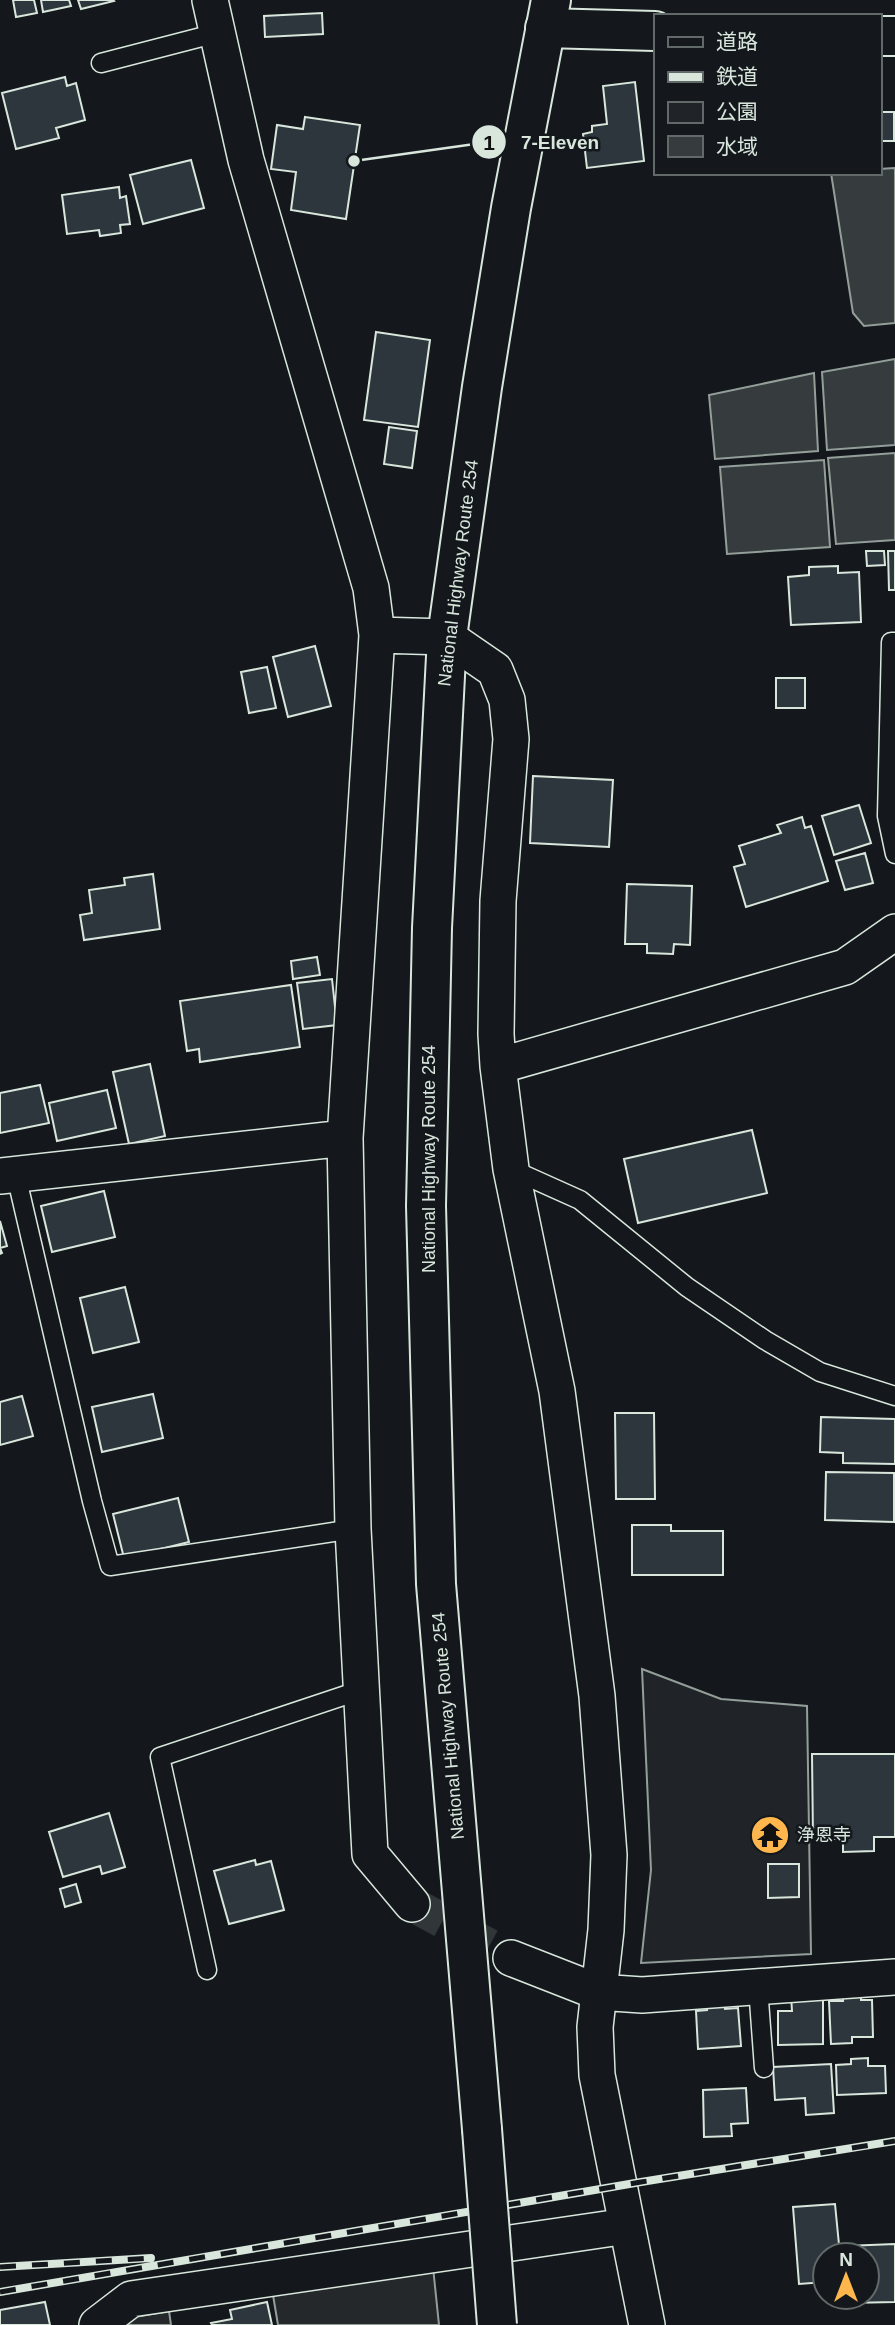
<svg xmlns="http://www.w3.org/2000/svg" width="895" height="2325" font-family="Helvetica,'Noto Sans JP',sans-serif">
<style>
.green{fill:#202428;stroke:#939e99;stroke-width:2}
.parking{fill:#24282b;stroke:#939e99;stroke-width:2}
.water{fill:#363b3e;stroke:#939e99;stroke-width:2}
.building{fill:#2c363c;stroke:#d8e6dc;stroke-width:2}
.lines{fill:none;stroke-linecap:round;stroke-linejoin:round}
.minor-tunnel{stroke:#313739;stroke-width:35;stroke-dasharray:35 18;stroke-linecap:butt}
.service-casing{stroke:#d8e6dc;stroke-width:21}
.minor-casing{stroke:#d8e6dc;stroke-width:38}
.tertiary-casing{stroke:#d8e6dc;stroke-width:42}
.trunk-casing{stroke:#d8e6dc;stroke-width:42}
.service{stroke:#14181c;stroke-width:18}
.minor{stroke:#14181c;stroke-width:35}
.tertiary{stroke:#14181c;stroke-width:38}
.trunk{stroke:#14181c;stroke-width:38}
.rail-casing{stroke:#d8e6dc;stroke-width:8}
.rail{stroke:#14181c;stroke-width:5;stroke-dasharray:16;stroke-linecap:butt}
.trunk-bridge-casing{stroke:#d8e6dc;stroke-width:42;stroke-linecap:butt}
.trunk-bridge{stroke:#14181c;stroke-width:38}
.labels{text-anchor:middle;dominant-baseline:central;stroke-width:5;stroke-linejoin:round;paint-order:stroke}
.street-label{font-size:18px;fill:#d8e6dc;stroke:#14181c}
.poi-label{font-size:18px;fill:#d8e6dc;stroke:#14181c;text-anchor:start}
.leader{fill:none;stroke:#d8e6dc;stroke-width:2.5}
.callout-dot{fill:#d8e6dc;stroke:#14181c;stroke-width:2.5}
.mark-label{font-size:21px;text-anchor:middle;font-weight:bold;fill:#111}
.callout-label{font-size:19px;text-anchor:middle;font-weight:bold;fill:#d8e6dc;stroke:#14181c;stroke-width:5;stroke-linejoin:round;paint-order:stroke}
</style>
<rect width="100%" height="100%" fill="#14181c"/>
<!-- green -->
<path class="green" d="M 642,1669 L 721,1699 L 807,1706 L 811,1954 L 641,1963 L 651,1870 Z"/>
<!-- parking -->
<path class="parking" d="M 433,2267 L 439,2325 L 278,2325 L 272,2289 Z
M 169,2311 L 171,2325 L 124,2325 L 135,2317 Z"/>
<!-- water -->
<path class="water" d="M 895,168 L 895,323 L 864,326 L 853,313 L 831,173 L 879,173 L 879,169 Z
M 895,359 L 895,445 L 827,450 L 822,372 Z
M 814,373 L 818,451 L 715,459 L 709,395 Z
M 895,453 L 895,540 L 836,544 L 828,458 Z
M 824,460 L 830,547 L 727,554 L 720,467 Z"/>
<!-- building -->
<path class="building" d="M 13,0 L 34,0 L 37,13 L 16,17 Z
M 41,0 L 69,0 L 71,6 L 43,12 Z
M 78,0 L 113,0 L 114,1 L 81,9 Z
M 322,13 L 323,34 L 265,37 L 264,16 Z
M 65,77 L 67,86 L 76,83 L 85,120 L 56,128 L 59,138 L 16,149 L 2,93 Z
M 635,82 L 644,161 L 587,168 L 583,134 L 592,132 L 592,126 L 607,124 L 603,86 Z
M 879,112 L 894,112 L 894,141 L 879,141 Z
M 305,117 L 360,125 L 346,219 L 291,210 L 296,172 L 271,169 L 277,125 L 303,129 Z
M 191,160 L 204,208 L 143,224 L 130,175 Z
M 119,187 L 120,198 L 126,196 L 130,224 L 120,225 L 121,233 L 100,236 L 99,230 L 67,234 L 62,195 Z
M 376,332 L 430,340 L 418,427 L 364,420 Z
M 389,427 L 417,431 L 412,468 L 384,464 Z
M 866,551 L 884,551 L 885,565 L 867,566 Z
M 888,551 L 895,551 L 895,590 L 889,590 Z
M 838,566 L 838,573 L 859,572 L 861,622 L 791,625 L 788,577 L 809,575 L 809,567 Z
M 315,646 L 331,706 L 288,717 L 273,657 Z
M 267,667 L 276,708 L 249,713 L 241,672 Z
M 776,678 L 805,678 L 805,708 L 776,708 Z
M 533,776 L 613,780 L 609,847 L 530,843 Z
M 859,805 L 871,843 L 834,855 L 822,816 Z
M 802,817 L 805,828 L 811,826 L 828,881 L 746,907 L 734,867 L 745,864 L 739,846 L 781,833 L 777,825 Z
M 865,853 L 873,883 L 845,890 L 836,861 Z
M 153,874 L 160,929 L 84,940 L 80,915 L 92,913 L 89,890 L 125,885 L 124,878 Z
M 627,884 L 692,886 L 690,945 L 674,944 L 673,954 L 647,953 L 647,944 L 625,944 Z
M 317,957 L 320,975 L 293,979 L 291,961 Z
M 332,979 L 337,1025 L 303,1029 L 297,983 Z
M 291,985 L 300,1047 L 200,1062 L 199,1049 L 187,1051 L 180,1001 Z
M 150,1064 L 165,1136 L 129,1144 L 113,1072 Z
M 40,1085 L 49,1123 L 0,1133 L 0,1093 Z
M 107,1090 L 116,1128 L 57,1141 L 49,1103 Z
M 752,1130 L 767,1193 L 638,1223 L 624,1159 Z
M 104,1191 L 115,1237 L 52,1252 L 41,1206 Z
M 0,1221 L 7,1246 L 0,1248 L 2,1253 L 0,1254 Z
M 125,1287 L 139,1342 L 93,1353 L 80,1298 Z
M 153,1394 L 163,1438 L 102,1452 L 92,1407 Z
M 22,1396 L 33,1436 L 0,1445 L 0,1402 Z
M 615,1413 L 654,1413 L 655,1499 L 616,1499 Z
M 821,1417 L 895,1419 L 895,1464 L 843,1463 L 843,1453 L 820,1452 Z
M 826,1472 L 894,1473 L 894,1522 L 825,1520 Z
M 178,1498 L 189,1542 L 124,1558 L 113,1514 Z
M 632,1525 L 671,1525 L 671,1531 L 723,1531 L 723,1575 L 632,1575 Z
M 812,1754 L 895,1754 L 895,1837 L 874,1837 L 874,1851 L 843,1852 L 843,1839 L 813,1839 Z
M 109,1813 L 125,1867 L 102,1874 L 100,1866 L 63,1877 L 49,1832 Z
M 255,1860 L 256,1865 L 271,1861 L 284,1910 L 229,1924 L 214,1871 Z
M 768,1864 L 799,1864 L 799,1897 L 768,1898 Z
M 76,1884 L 81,1902 L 65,1907 L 60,1889 Z
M 842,1993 L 861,1993 L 861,2000 L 872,2000 L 873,2037 L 852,2037 L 852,2043 L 831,2044 L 829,2001 L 843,2001 Z
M 791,1996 L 823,1996 L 823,2044 L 778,2045 L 778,2011 L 792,2011 Z
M 724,2003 L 725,2009 L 738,2008 L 741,2046 L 698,2049 L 696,2011 L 707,2010 L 707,2005 Z
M 868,2058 L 868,2066 L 885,2066 L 886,2093 L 837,2095 L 836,2065 L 851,2064 L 851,2059 Z
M 831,2064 L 834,2113 L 806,2115 L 805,2098 L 775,2100 L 773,2067 Z
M 746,2088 L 748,2123 L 731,2124 L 732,2136 L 704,2137 L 703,2090 Z
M 835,2204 L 840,2255 L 825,2255 L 825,2282 L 799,2284 L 793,2207 Z
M 895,2244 L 895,2302 L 848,2303 L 848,2297 L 867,2297 L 867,2255 L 846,2255 L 846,2246 Z
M 45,2302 L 50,2325 L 0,2325 L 0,2310 Z
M 267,2302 L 272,2325 L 212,2325 L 211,2323 L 232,2319 L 230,2310 Z"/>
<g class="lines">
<!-- minor-tunnel -->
<path class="minor-tunnel" d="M 412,1904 L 511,1958"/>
<!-- service casing -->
<g class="service-casing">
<path id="service" d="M 101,63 L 217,33
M 895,642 L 891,642 L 887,816 L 895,854
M 511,1169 L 580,1200 L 687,1287 L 765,1340 L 820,1372 L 895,1396
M 16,1175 L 92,1501 L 110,1566 L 353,1529
M 207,1970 L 160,1757 L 361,1690
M 758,1987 L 764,2068"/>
</g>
<!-- minor casing -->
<g class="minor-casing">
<path id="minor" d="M 210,0 L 246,160 L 371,588 L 377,635 L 345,1138 L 353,1529 L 370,1854 L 412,1904
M 377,635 L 447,637 L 495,670 L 507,700 L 511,739 L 498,901 L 496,1034 L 498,1066 L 511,1169 L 557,1391 L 597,1696 L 609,1855 L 606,1930 L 595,2027 L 597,2075 L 647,2325
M 498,1066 L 845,967 L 895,932
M 0,1176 L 345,1138
M 511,1958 L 598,1992 L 642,1995 L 895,1977
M 97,2325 L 131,2299 L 627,2226"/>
</g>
<!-- tertiary casing -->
<g class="tertiary-casing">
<path id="tertiary" d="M 545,28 L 655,31
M 879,36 L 895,36"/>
</g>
<!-- trunk casing -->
<g class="trunk-casing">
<path id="trunk" d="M 482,2129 L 436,1584 L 426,1206 L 432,928 L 447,637 L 482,387 L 511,208 L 551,0"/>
</g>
<!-- service -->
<use href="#service" class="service"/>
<!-- minor -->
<use href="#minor" class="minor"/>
<!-- tertiary -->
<use href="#tertiary" class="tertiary"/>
<!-- trunk -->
<use href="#trunk" class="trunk"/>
<!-- rail casing -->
<g class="rail-casing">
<path id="rail" d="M 0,2267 L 151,2258
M 0,2292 L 641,2182 L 895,2141"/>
</g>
<!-- rail -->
<use href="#rail" class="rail"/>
<!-- trunk-bridge casing -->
<g class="trunk-bridge-casing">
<path id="trunk-bridge" d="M 482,2129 L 497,2325"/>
</g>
<!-- trunk-bridge -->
<use href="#trunk-bridge" class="trunk-bridge"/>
</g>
<!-- icons -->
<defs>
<g id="temple-disc" transform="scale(2.0125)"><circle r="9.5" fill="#ffb74d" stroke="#14181c"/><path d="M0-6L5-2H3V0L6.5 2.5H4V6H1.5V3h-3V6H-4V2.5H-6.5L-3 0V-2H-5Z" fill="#111"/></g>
</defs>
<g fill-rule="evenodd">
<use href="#temple-disc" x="770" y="1835"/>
</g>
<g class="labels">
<!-- street labels -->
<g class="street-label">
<text transform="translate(458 573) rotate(-83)">National Highway Route 254</text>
<text transform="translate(429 1159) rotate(-90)">National Highway Route 254</text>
<text transform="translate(448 1726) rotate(-95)">National Highway Route 254</text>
</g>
<!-- poi labels -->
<g class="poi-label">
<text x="797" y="1835">浄恩寺</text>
</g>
</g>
<!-- callouts -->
<path class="leader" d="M354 161L489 142"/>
<g class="callout-dot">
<circle cx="354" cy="161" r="7"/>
<circle cx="489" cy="142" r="18"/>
</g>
<g class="mark-label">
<text x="489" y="150">1</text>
</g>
<g class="callout-label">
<text x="560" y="149">7-Eleven</text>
</g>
<!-- legend -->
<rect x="654" y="14" width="228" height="161" fill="#14181c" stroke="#626a69" stroke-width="2"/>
<rect x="668" y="37" width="35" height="10" fill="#14181c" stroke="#626a69" stroke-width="2"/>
<text x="716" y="49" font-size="21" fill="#d8e6dc">道路</text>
<rect x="668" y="72" width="35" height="10" fill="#d8e6dc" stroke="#626a69" stroke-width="2"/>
<text x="716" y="84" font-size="21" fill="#d8e6dc">鉄道</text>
<rect x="668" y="102" width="35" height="21" fill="#202428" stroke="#626a69" stroke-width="2"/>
<text x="716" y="119" font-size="21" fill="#d8e6dc">公園</text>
<rect x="668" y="136" width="35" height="21" fill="#363b3e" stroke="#626a69" stroke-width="2"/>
<text x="716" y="154" font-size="21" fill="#d8e6dc">水域</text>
<!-- north arrow -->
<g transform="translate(846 2276)"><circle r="33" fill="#14181c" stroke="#626a69" stroke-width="2"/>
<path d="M0-5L12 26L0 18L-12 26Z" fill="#ffb74d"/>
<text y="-10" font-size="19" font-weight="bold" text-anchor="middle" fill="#d8e6dc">N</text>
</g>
</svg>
